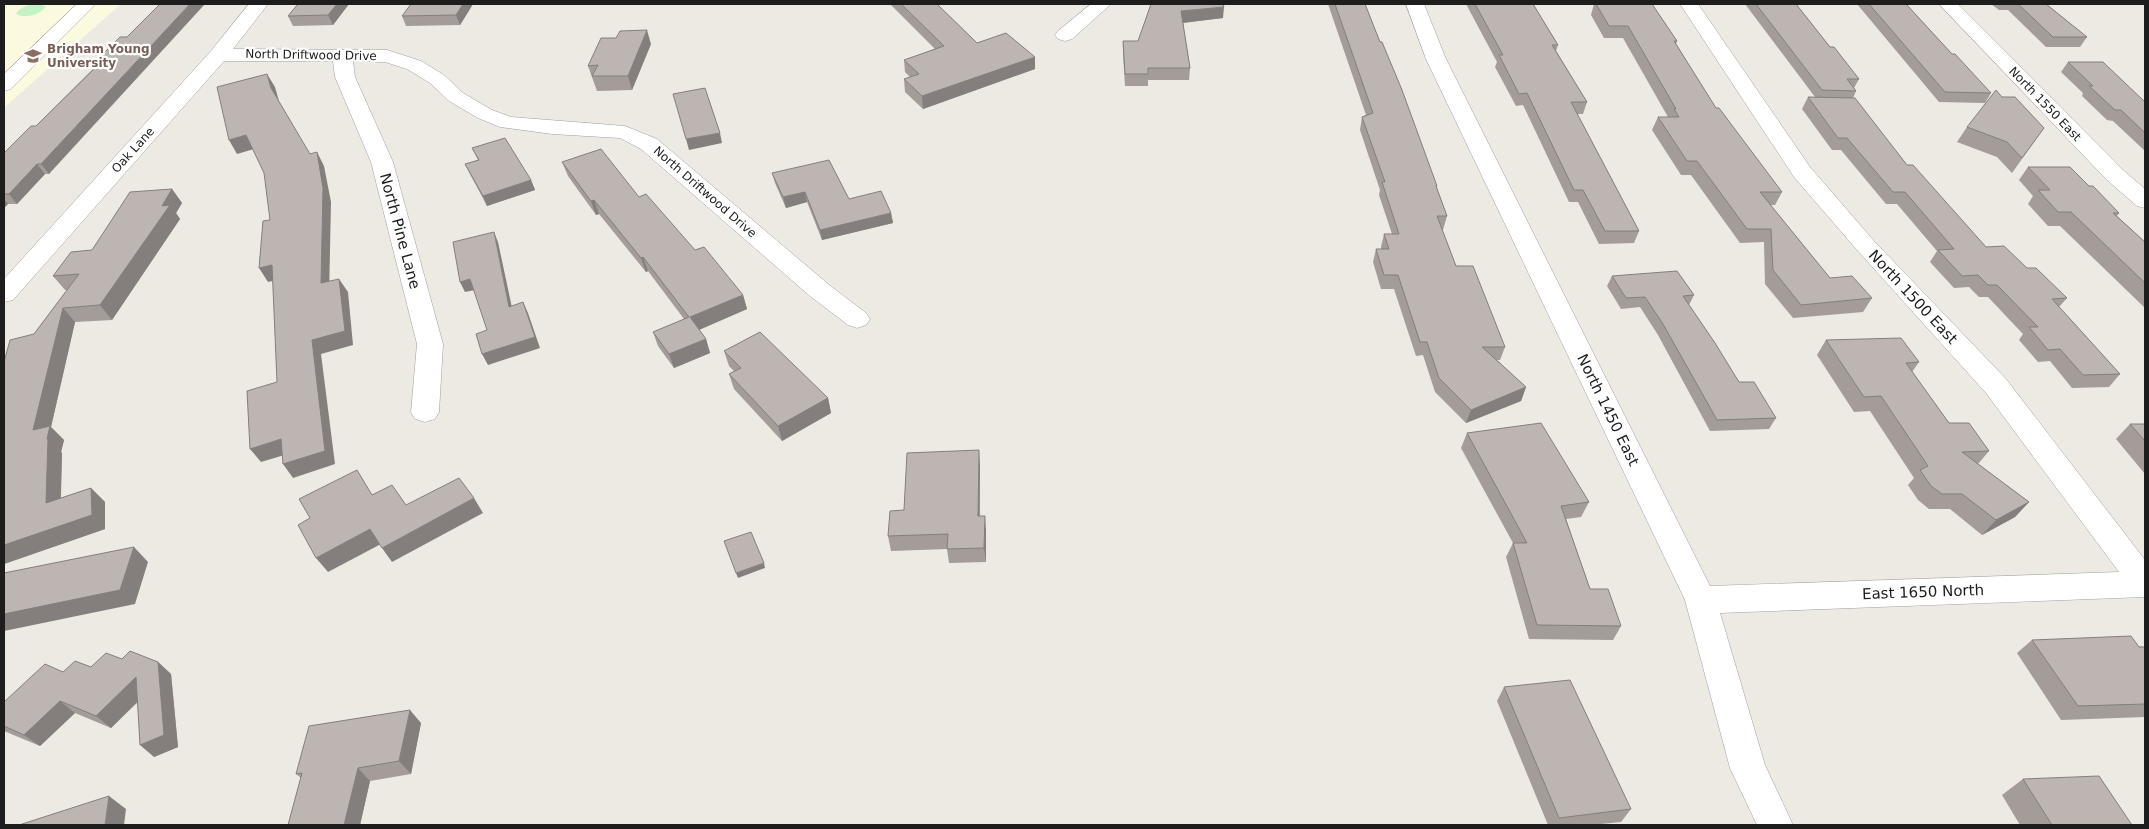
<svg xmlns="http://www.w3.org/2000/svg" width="2149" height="829" font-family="'DejaVu Sans',sans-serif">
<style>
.education{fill:#fbfade}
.park{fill:#c4f3c5}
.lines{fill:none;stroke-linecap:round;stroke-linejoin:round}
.minor-casing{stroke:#a1a1a1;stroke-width:1}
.minor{fill:#fff;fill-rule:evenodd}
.wall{fill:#a39c98}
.shaded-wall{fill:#847f7c}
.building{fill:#bdb5b1;stroke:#847f7c}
.labels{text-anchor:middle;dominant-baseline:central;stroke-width:4.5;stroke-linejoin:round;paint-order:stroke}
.far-education-label{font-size:12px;font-weight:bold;fill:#785e54;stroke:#fff;text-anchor:start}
.far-street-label{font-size:12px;fill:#1d1d1d;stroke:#fff}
.street-label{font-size:15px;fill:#1d1d1d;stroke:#fff}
</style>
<rect width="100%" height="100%" fill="#ede9e3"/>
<!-- education -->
<path class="education" d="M 4,4 L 121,4 L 4,108 Z"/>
<!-- park -->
<path class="park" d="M 41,4 L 46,7 C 39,15 26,19 16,14 C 21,5 32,4 41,4 Z"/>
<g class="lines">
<!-- minor casing -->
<g class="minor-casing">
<path id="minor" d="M 77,4 L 96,4 L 11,89 L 4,91 L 4,74 Z
M 249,4 L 268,4 L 233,49 L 387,50 L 421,61 L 444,75 L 463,93 L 492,110 L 511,117 L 625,126 L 657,139 L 828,284 L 866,313 L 870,319 L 866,325 L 857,328 L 848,325 L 810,296 L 641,149 L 620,138 L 552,134 L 500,127 L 478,118 L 449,101 L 430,83 L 407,69 L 385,62 L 353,61 L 355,77 L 393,162 L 443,344 L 439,412 L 435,419 L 425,422 L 415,419 L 411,412 L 417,344 L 371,162 L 335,77 L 333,61 L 224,61 L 13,300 L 4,302 L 4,279 L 211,51 Z
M 1091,4 L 1111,4 L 1072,39 L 1065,41 L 1058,39 L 1055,35 L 1058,31 Z
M 1406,4 L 1424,4 L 1446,59 L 1710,586 L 2119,572 L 1986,393 L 1858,251 L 1794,177 L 1680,4 L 1698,4 L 1810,167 L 1874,241 L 2006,379 L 2145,560 L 2145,597 L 1720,613 L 1765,765 L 1793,825 L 1757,825 L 1730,768 L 1685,600 L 1426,59 Z
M 1939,4 L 1958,4 L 2123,170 L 2145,189 L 2145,208 L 2137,206 L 2107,180 Z"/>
</g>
<!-- minor -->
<use href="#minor" class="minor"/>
</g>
<!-- wall -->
<path class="wall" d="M 298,4 L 349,4 L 333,25 L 293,26 L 288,16 Z
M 411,4 L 473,4 L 460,25 L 406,26 L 402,16 Z
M 890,4 L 937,4 L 977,43 L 1035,69 L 923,109 L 905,92 L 904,79 L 910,77 L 905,72 L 904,60 L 935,49 Z
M 1151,4 L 1223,18 L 1183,23 L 1190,68 L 1189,80 L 1148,80 L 1148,86 L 1125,86 L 1123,53 L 1123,41 L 1138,41 Z
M 1328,4 L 1365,4 L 1437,186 L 1437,189 L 1447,216 L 1443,230 L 1442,230 L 1456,266 L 1505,347 L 1500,360 L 1497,360 L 1526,387 L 1521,401 L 1466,423 L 1435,392 L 1423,355 L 1416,356 L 1394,289 L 1381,289 L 1373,262 L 1376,249 L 1381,249 L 1381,247 L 1384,234 L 1392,234 L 1379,195 L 1380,190 L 1360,130 L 1362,117 L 1366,115 Z
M 1466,4 L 1533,4 L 1558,45 L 1556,51 L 1587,102 L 1583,114 L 1577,114 L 1639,231 L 1634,243 L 1599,244 L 1578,202 L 1569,202 L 1523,105 L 1516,106 L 1495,67 L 1497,62 Z
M 1594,4 L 1652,4 L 1677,41 L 1676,44 L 1716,108 L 1782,192 L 1775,205 L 1770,205 L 1830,278 L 1872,298 L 1863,312 L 1793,318 L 1765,284 L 1764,242 L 1740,243 L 1691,175 L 1681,175 L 1652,130 L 1658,117 L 1668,117 L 1623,38 L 1604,38 L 1591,15 Z
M 1745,4 L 1796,4 L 1830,47 L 1859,79 L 1854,88 L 1856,91 L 1853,98 L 1907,165 L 1986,247 L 2027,268 L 2067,298 L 2059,307 L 2120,374 L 2109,387 L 2072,388 L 2050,361 L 2038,362 L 2019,340 L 2023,334 L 1988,297 L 1979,297 L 1969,287 L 1954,288 L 1930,262 L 1937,251 L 1897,204 L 1886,204 L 1841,150 L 1832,150 L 1802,109 L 1808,97 L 1815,97 Z
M 1857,4 L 1906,4 L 1952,54 L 1991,93 L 1985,103 L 1939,102 Z
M 1991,4 L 2046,4 L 2087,37 L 2080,47 L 2046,47 L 2008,10 L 1999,10 Z
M 120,37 L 49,174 L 45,174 L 17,204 L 8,204 L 4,208 L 4,153 L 36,126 L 95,67 L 93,64 Z
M 651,44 L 632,90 L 597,91 L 588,66 Z
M 2068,62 L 2145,102 L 2145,151 L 2113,121 L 2107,120 L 2082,96 L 2083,93 L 2061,72 Z
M 2002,97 L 2044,128 L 2012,173 L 1997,157 L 1957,142 L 1967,127 Z
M 472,148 L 531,180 L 535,190 L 487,206 L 470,174 L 465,164 L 478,160 Z
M 562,162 L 639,197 L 743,295 L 747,309 L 699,330 L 706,339 L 710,353 L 674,368 L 658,346 L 653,332 L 684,319 L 648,271 L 646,272 L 599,214 L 596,215 L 568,176 Z
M 2028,167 L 2089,186 L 2119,213 L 2117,216 L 2145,242 L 2145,308 L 2060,226 L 2048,226 L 2028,204 L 2033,196 L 2019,180 Z
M 772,173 L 891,213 L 893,223 L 822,240 L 807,202 L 786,208 L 775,183 Z
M 172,189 L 182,203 L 176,213 L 180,219 L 112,320 L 75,322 L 51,427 L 64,440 L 61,452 L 62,453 L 61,498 L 91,488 L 105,502 L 105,529 L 4,564 L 4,362 L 34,334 L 67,290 L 65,290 L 53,276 L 92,250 Z
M 1612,276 L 1694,295 L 1689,305 L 1739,382 L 1776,418 L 1769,429 L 1710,431 L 1658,335 L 1640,307 L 1621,309 L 1607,286 Z
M 1826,340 L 1919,362 L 1912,372 L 1949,423 L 1989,451 L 1978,464 L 2029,502 L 2015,517 L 1982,535 L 1950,509 L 1929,509 L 1918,500 L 1908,485 L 1914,478 L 1870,411 L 1854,412 L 1817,355 Z
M 724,351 L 828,398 L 831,413 L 782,441 L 734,389 L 729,374 L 734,371 L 729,366 Z
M 2130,424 L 2145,424 L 2145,474 L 2116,439 Z
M 1467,433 L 1589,502 L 1581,517 L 1566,519 L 1590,589 L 1621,626 L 1613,640 L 1529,639 L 1506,557 L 1513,543 L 1461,448 Z
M 980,465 L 980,516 L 986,530 L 986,562 L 949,563 L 947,549 L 891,551 L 888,536 L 904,510 Z
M 2032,640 L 2145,647 L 2145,717 L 2061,720 L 2017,653 Z
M 122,659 L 158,662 L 171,674 L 178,747 L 154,757 L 138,702 L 111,728 L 75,713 L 40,746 L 4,731 L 4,702 L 63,672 L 91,667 Z
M 1504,687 L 1631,809 L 1621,822 L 1591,825 L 1548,825 L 1497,701 Z
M 421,723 L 411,774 L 370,781 L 360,825 L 288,825 L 301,778 L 296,774 Z
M 2023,779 L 2132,825 L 2020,825 L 2002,795 Z"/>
<!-- shaded-wall -->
<path class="shaded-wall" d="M 190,4 L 205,4 L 49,174 L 41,164 Z
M 337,4 L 349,4 L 333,25 L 328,15 Z
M 463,4 L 473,4 L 460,25 L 456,15 Z
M 1224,7 L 1223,18 L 1181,23 L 1181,11 Z
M 647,30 L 651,44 L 632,90 L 628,76 Z
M 1035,57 L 1035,69 L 923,109 L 922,96 Z
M 267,74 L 275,87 L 279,101 L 271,88 Z
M 720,133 L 722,143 L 689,150 L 686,139 Z
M 246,135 L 254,149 L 237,154 L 229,140 Z
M 317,152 L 324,166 L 331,202 L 329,297 L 321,283 Z
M 37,164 L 45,174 L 17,204 L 9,194 Z
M 531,180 L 535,190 L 487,206 L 483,196 Z
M 172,189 L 182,203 L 176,213 L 180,219 L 112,320 L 100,305 Z
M 805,192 L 807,202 L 786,208 L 783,197 Z
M 4,199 L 8,204 L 4,208 Z
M 594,200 L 599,214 L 596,215 L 591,201 Z
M 891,213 L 893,223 L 822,240 L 820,230 Z
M 494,232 L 498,242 L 514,317 L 509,307 Z
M 643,257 L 648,271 L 646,272 L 641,258 Z
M 272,265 L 281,279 L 268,282 L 259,268 Z
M 339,279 L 348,292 L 353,345 L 321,354 L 335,464 L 293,478 L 283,464 L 312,340 Z
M 470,279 L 475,290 L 465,292 L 460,282 Z
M 743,295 L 747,309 L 694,332 L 690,317 Z
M 523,302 L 528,313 L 540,348 L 488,365 L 482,354 Z
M 63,308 L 75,322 L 51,427 L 64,440 L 61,452 L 62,453 L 60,517 L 46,503 L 33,430 Z
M 706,339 L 710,353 L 674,368 L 669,354 Z
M 1526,387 L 1521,401 L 1466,423 L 1471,410 Z
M 828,398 L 831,413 L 782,441 L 778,426 Z
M 281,439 L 291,453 L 261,462 L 250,449 Z
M 979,450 L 980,465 L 979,531 L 978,516 Z
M 91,488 L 105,502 L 105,529 L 4,564 L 4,545 Z
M 474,498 L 483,513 L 392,562 L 382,548 Z
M 2029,502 L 2015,517 L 1982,535 L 1996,520 Z
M 985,516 L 986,530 L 986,562 L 984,548 Z
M 370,529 L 381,544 L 328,572 L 316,558 Z
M 134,547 L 148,562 L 135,604 L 4,631 L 4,614 Z
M 764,563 L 765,568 L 738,578 L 736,573 Z
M 158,662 L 171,674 L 178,747 L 154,757 L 140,745 Z
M 136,677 L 150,689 L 111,728 L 96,716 Z
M 60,701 L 75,713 L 40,746 L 24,735 Z
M 410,710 L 421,723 L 411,774 L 399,761 Z
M 358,768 L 370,781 L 360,825 L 344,825 Z
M 109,796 L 126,809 L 124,825 L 105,825 Z"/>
<!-- building -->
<path class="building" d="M 160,4 L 190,4 L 41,164 L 37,164 L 9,194 L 4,194 L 4,153 L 31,126 L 36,126 L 99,64 L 93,64 L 120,37 L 127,37 Z
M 298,4 L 337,4 L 328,15 L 288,16 Z
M 411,4 L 463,4 L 456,15 L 402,16 Z
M 901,4 L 937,4 L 977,43 L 1006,33 L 1035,57 L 922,96 L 904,79 L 919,74 L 904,60 L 944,46 Z
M 1151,4 L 1223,4 L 1224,7 L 1181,11 L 1190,68 L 1148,68 L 1148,74 L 1125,74 L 1123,41 L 1138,41 Z
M 1335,4 L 1365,4 L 1380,42 L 1382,42 L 1402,90 L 1437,186 L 1436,186 L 1447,216 L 1437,216 L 1456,266 L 1473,266 L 1505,347 L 1482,347 L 1526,387 L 1471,410 L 1439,378 L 1427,342 L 1420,342 L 1398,275 L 1384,275 L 1376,249 L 1389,249 L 1384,234 L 1399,234 L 1382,182 L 1385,182 L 1362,117 L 1373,113 Z
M 1475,4 L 1533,4 L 1558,45 L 1552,45 L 1587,102 L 1571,102 L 1639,231 L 1605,231 L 1583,190 L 1574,190 L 1527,93 L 1519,94 L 1499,55 L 1503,55 Z
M 1596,4 L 1652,4 L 1677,41 L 1674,41 L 1716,108 L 1719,108 L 1782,192 L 1760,192 L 1830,278 L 1852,276 L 1872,298 L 1801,305 L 1773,270 L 1771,229 L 1747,229 L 1697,161 L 1687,161 L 1658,117 L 1679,117 L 1674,109 L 1676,109 L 1628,26 L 1609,26 Z
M 1756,4 L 1796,4 L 1830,47 L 1834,47 L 1859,79 L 1847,79 L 1856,91 L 1822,90 Z
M 1869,4 L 1906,4 L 1952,54 L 1955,54 L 1991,93 L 1945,92 Z
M 2018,4 L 2046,4 L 2087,37 L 2053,37 Z
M 647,30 L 628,76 L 592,76 L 598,65 L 588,66 L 601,38 L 616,38 L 620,31 Z
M 2068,62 L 2103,62 L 2145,102 L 2145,133 L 2121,110 L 2115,110 L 2089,86 L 2093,86 Z
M 267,74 L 271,88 L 310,154 L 317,152 L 323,188 L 321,283 L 339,279 L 345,331 L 312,340 L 325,451 L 283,464 L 281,439 L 250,449 L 247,391 L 277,382 L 272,265 L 259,268 L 263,221 L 270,220 L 264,173 L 246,135 L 229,140 L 217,87 Z
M 705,88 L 720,133 L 686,139 L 673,94 Z
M 1996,90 L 2002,97 L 2015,97 L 2044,128 L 2022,158 L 2007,142 L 1967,127 Z
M 1808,97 L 1855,98 L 1907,165 L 1913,165 L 1986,247 L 2004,246 L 2027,268 L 2036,268 L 2067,298 L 2052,299 L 2120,374 L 2083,375 L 2060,349 L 2048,350 L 2029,327 L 2038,327 L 1997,285 L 1988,285 L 1978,275 L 1962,276 L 1938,250 L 1954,249 L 1905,192 L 1893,192 L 1847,138 L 1838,138 Z
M 505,138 L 531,180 L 483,196 L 465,164 L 479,160 L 472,148 Z
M 601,149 L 639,197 L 646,194 L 695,250 L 704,247 L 743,295 L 690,317 L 706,339 L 669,354 L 653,332 L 689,317 L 643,257 L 641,258 L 594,200 L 591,201 L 562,162 Z
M 829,160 L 849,199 L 881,191 L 891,213 L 820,230 L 805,192 L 783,197 L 772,173 Z
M 2028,167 L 2070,167 L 2089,186 L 2093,186 L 2119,213 L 2113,213 L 2145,242 L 2145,283 L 2071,212 L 2058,212 L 2038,190 L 2050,190 Z
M 172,189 L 162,206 L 170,205 L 100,305 L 63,308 L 33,430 L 50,426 L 47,439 L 48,439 L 46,503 L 91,488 L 92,515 L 4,545 L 4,362 L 10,340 L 34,334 L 79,274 L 53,276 L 71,252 L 92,250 L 130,192 Z
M 494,232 L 509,307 L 523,302 L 535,337 L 482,354 L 476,334 L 487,330 L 470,279 L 460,282 L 453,242 Z
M 1677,271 L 1694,295 L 1683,296 L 1715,343 L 1739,382 L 1754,382 L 1776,418 L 1717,420 L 1663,324 L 1645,297 L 1626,298 L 1612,276 Z
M 760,332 L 828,398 L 778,426 L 729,374 L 741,368 L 724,351 Z
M 1901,338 L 1919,362 L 1906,363 L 1949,423 L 1969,423 L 1989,451 L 1962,452 L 2029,502 L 1996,520 L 1962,494 L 1942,494 L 1931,486 L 1920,470 L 1928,466 L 1881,396 L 1864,397 L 1826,340 Z
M 1541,423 L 1589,502 L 1561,506 L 1590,589 L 1608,589 L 1621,626 L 1537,625 L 1513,543 L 1527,543 L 1467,433 Z
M 2130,424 L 2145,424 L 2145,441 Z
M 979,450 L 978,516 L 985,516 L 984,548 L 947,549 L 948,534 L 888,536 L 890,511 L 904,510 L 907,453 Z
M 357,470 L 372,495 L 392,485 L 406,505 L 459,478 L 474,498 L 382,548 L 370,529 L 316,558 L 298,525 L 310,518 L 299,499 Z
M 751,532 L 764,563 L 736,573 L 724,541 Z
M 134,547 L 120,590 L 4,614 L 4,573 Z
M 2131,636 L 2139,647 L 2145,647 L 2145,704 L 2078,706 L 2032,640 Z
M 130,651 L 158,662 L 164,735 L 140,745 L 136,677 L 96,716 L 60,701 L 24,735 L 4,726 L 4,702 L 45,664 L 63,672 L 75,661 L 91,667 L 106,653 L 122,659 Z
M 1570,680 L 1631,809 L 1559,818 L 1504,687 Z
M 410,710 L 399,761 L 358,768 L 344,825 L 288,825 L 302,773 L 296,774 L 309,726 Z
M 2099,776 L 2132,825 L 2052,825 L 2023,779 Z
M 109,796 L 105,825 L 19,825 Z"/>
<!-- icons -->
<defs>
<g id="university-bare" transform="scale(1.35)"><path d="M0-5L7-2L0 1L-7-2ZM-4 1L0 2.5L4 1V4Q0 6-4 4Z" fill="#8d6e63" stroke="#fff" stroke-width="2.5" paint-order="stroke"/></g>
</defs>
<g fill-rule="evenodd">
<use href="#university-bare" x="33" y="56"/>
</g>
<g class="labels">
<!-- far-education labels -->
<g class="far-education-label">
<text x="47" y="49">Brigham Young<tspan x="47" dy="14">University</tspan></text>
</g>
<!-- far-street labels -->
<g class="far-street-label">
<text transform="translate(311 55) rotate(1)">North Driftwood Drive</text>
<text transform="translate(2045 104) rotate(46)">North 1550 East</text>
<text transform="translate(133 150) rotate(-48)">Oak Lane</text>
<text transform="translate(705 192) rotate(41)">North Driftwood Drive</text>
</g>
<!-- street labels -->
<g class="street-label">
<text transform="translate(400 231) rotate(75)">North Pine Lane</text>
<text transform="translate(1913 297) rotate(47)">North 1500 East</text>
<text transform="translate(1608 410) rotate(64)">North 1450 East</text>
<text transform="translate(1923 592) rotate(-2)">East 1650 North</text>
</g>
</g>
<!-- border -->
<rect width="2149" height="829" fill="none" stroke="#1d1d1d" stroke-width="10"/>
</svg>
